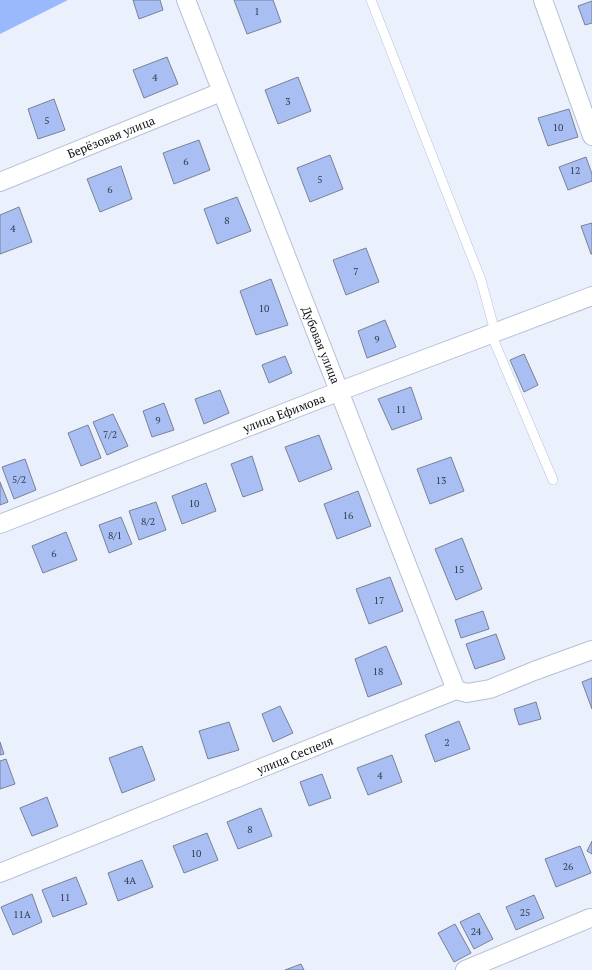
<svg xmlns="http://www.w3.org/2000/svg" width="592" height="970" font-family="'PT Serif',serif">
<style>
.forest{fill:#9ab8fc}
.building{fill:#a9bff3;stroke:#798194}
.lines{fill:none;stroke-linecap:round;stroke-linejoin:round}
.lane-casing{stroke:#b7c0d5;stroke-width:10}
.street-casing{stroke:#b7c0d5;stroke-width:20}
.lane{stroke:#fff;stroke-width:9}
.street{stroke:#fff;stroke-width:18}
.labels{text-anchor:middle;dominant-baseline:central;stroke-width:3;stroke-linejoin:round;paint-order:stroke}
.number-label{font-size:10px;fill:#333b4d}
.street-label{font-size:12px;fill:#0c0f16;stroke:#fff}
</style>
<rect width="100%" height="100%" fill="#eaf0fc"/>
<!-- forest -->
<path class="forest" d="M 0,0 L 68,0 L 0,34 Z"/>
<!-- building -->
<path class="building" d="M 133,0 L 160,0 L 163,10 L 139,19 Z
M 234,0 L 273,0 L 281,22 L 247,34 Z
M 592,1 L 592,23 L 585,25 L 578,6 Z
M 167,57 L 178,84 L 144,98 L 133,70 Z
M 298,77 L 311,111 L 278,124 L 265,90 Z
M 54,99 L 65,130 L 38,139 L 28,109 Z
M 569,109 L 578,137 L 548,146 L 538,118 Z
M 199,140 L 210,170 L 174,184 L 163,153 Z
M 330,155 L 343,189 L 310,202 L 297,168 Z
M 586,157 L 592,174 L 592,181 L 568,190 L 559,167 Z
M 121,166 L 132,199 L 100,212 L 87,179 Z
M 237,197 L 251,231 L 217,244 L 204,209 Z
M 19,207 L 32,242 L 0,254 L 0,215 Z
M 592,223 L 592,254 L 591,254 L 581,226 Z
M 366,248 L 379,282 L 346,295 L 333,260 Z
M 271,279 L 288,325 L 256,335 L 240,291 Z
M 385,320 L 396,347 L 367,358 L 358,331 Z
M 524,354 L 538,385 L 524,392 L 510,360 Z
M 285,356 L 292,373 L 269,383 L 262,365 Z
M 411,387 L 422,419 L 392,430 L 378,399 Z
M 220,390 L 229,413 L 204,424 L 195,399 Z
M 164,403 L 174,430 L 152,437 L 143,411 Z
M 113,414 L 128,446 L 107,455 L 93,422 Z
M 88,425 L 101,458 L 81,466 L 68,433 Z
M 319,435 L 332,469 L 299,482 L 285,447 Z
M 252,456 L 263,490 L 243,497 L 231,464 Z
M 451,457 L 464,491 L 430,504 L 417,469 Z
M 25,459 L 36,490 L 14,499 L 2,467 Z
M 0,482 L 8,502 L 0,505 Z
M 206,483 L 216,511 L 182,524 L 172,496 Z
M 358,491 L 371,526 L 337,539 L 324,504 Z
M 156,502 L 166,530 L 139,540 L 129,511 Z
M 121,517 L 132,544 L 109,553 L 99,525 Z
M 66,532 L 77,560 L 43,573 L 32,546 Z
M 462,538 L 482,589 L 456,600 L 435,549 Z
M 390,577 L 403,611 L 369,624 L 356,589 Z
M 483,611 L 489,629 L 461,638 L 455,620 Z
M 496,634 L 505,659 L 475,669 L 466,644 Z
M 386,646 L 402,684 L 368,697 L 355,659 Z
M 592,678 L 592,709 L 582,682 Z
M 536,702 L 541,719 L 519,725 L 514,709 Z
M 280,706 L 293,733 L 273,742 L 262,714 Z
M 459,721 L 470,749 L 435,762 L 425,735 Z
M 229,722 L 239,750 L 208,759 L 199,731 Z
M 0,742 L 4,754 L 0,755 Z
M 142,746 L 155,780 L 122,793 L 109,758 Z
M 392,755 L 402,782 L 368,795 L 357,768 Z
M 6,759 L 15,784 L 0,789 L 0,761 Z
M 322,774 L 331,798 L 309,806 L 300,782 Z
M 47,797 L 58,826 L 32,836 L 20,808 Z
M 261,808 L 272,836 L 238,849 L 227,822 Z
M 207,833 L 218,860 L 184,873 L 173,846 Z
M 592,841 L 592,854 L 587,851 Z
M 580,846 L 591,873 L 556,887 L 545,859 Z
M 142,860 L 153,887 L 118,901 L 108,873 Z
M 76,877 L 87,904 L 53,917 L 42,890 Z
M 32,894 L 42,922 L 13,935 L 1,907 Z
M 534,895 L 544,918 L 516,930 L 506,907 Z
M 479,913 L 493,939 L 474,949 L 460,922 Z
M 455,924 L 471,953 L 454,962 L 438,933 Z
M 301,964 L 304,970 L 285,970 Z"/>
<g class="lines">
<!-- lane casing -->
<g class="lane-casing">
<path id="lane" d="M 371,0 L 481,280 L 495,332
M 491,334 L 553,480"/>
</g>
<!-- street casing -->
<g class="street-casing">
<path id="street" d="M 186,0 L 456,690
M 543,0 L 592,136
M 0,182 L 221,92
M 0,524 L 340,391 L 592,296
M 0,873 L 456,690 L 467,693 L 490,689 L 534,671 L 592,650
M 465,970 L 590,918"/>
</g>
<!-- lane -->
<use href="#lane" class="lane"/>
<!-- street -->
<use href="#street" class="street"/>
</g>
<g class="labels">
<!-- number labels -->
<g class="number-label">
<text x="257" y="11">1</text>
<text x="155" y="77">4</text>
<text x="288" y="101">3</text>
<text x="47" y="120">5</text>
<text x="558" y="127">10</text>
<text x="186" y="161">6</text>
<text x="575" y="170">12</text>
<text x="320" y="179">5</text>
<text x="110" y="189">6</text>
<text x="227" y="220">8</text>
<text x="13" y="228">4</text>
<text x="356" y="271">7</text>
<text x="264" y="308">10</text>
<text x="377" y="339">9</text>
<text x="401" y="409">11</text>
<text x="158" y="420">9</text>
<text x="110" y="434">7/2</text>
<text x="19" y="479">5/2</text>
<text x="441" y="480">13</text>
<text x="194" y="503">10</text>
<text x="348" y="515">16</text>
<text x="148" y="521">8/2</text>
<text x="115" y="535">8/1</text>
<text x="54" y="553">6</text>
<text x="459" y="569">15</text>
<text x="379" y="600">17</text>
<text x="378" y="671">18</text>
<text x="447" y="742">2</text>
<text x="380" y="775">4</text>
<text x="250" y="829">8</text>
<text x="196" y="853">10</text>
<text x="568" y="866">26</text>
<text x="130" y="880">4А</text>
<text x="65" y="897">11</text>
<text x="525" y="912">25</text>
<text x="22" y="914">11А</text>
<text x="476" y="931">24</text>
</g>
<!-- street labels -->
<g class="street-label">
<text transform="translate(111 137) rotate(-22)">Берёзовая улица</text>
<text transform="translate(321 345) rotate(68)">Дубовая улица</text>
<text transform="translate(284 413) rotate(-21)">улица Ефимова</text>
<text transform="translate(295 755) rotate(-22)">улица Сеспеля</text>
</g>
</g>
</svg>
